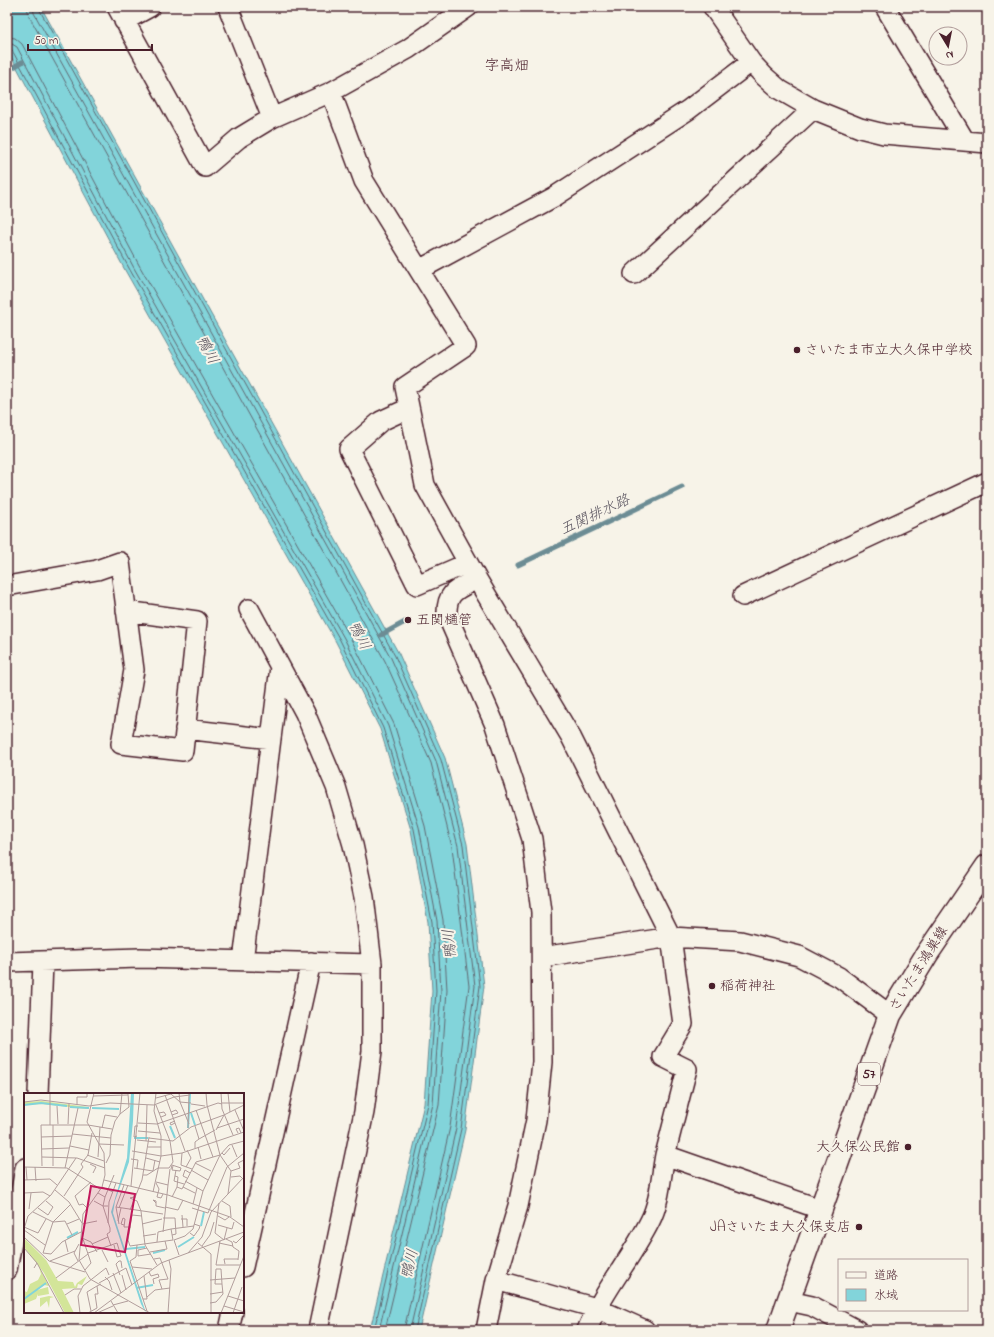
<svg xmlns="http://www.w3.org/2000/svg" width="994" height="1337" font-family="'Indie Flower','Klee One',sans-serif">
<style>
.water{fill:#82d4da;stroke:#6c8c94}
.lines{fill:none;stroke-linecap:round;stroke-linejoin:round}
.shore{stroke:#606771;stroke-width:1}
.stream{stroke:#6c8c94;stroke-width:5}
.minor-casing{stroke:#4a1f2b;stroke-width:22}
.major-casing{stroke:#4a1f2b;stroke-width:25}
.minor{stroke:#f7f3e8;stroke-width:19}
.major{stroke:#f7f3e8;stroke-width:22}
.poi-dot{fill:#4a1f2b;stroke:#f7f3e8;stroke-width:1.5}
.labels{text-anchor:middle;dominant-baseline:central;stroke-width:4;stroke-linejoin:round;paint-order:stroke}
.shield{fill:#f7f3e8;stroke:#7e5f64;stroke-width:1}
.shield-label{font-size:13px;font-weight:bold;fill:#4a1f2b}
.poi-label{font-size:14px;fill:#4a1f2b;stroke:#f7f3e8;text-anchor:start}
.street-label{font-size:14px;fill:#4a1f2b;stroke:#f7f3e8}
.neighbourhood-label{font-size:15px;fill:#4a1f2b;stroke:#f7f3e8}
.water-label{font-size:15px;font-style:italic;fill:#5b5560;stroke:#f7f3e8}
.inset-river{fill:none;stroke:#82d4da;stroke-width:2}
.inset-road{fill:none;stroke:#b29e9c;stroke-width:1}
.view{fill:#c2185b;fill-opacity:0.15;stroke:#c2185b;stroke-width:2}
.inset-edge{fill:none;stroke:#4a1f2b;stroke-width:2}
</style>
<rect width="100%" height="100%" fill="#f7f3e8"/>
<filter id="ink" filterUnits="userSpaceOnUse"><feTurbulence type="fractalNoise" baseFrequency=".025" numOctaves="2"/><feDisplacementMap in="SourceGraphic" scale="8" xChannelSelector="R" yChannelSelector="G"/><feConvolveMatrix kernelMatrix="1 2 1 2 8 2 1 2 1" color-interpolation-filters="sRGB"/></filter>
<g filter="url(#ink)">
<!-- water -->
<path class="water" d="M 7,7 L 41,7 L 399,654 L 445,758 L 467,844 L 484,986 L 465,1130 L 419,1330 L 370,1330 L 424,1104 L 432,991 L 428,922 L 411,830 L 380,729 L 336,642 L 126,272 L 7,49 Z"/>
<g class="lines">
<!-- shore -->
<path class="shore" d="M 27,7 L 29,16 L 385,661 L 431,763 L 452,847 L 469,986 L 450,1127 L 404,1330
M 33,7 L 34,13 L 391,658 L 436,761 L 458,846 L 475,986 L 456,1128 L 410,1330
M 38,7 L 395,656 L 441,760 L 463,845 L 480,986 L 461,1129 L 415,1330
M 7,37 L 15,38 L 22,44 L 139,265 L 349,635 L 394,724 L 425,826 L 443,920 L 447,990 L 439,1105 L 385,1330
M 7,43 L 12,44 L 17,47 L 134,268 L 344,638 L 388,726 L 419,827 L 437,921 L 441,991 L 433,1104 L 379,1330
M 7,48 L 12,50 L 130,270 L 340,640 L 383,728 L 414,829 L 432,922 L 436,991 L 428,1104 L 374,1330"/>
<!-- stream -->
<path class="stream" d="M 7,71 L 22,62
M 518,565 L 682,487
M 381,635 L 405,622"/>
<!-- minor casing -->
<g class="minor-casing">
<path id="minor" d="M 117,7 L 205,167 L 239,138 L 272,118 L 331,92 L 408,49 L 468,7
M 228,7 L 272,118
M 713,7 L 751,62 L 764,76 L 780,90 L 813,109 L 860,128 L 884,134 L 987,143
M 885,7 L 965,141
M 124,21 L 150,7
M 331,92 L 364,181 L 466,346 L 405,387 L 425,485 L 477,579 L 571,737 L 671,937 L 740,941 L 799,956 L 839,977 L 890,1015
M 419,270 L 554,197 L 688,110 L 751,62
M 634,274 L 813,109
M 409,408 L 381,421 L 349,449 L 417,585 L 468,563
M 477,579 C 458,589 446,591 447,615 L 495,725 L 532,839 L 541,912 L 542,1062 L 536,1120 L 518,1206 L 496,1280 L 486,1330
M 7,586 L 97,570 L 120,562 L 134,670 L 121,744 L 183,751 L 197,621 L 126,611
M 743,596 L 987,482
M 249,609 L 305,713 L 336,787 L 353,845 L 364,897 L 372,964 L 372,1051 L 364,1112 L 318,1330
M 185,729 L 271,739
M 542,957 L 671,937 L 683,1024 L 663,1057 L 687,1069 L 665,1155
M 243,961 L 280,667
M 7,962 L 140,958 L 372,964
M 38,1094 L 43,962
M 243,1267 L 311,962
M 7,1270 L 25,1168
M 496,1280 L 596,1308 L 645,1330
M 789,1301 L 812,1306 L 857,1330
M 229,1330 L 233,1312
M 587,1330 C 603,1291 631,1259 650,1221 C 660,1202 661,1176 665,1155 L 820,1209"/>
</g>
<!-- major casing -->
<g class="major-casing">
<path id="major" d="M 778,1330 L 890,1015 L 927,954 L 987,866"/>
</g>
<!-- minor -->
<use href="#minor" class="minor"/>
<!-- major -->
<use href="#major" class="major"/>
</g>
</g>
<!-- markers -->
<g class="poi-dot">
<circle cx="797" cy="350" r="4"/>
<circle cx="408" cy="620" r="4"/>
<circle cx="712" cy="986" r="4"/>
<circle cx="908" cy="1147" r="4"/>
<circle cx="859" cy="1227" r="4"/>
</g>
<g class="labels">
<!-- shield labels -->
<rect class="shield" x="858" y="1063" width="22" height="22" rx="3"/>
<g class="shield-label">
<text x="869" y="1074">57</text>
</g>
<!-- poi labels -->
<g class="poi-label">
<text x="805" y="350">さいたま市立大久保中学校</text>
<text x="416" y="620">五関樋管</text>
<text x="720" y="986">稲荷神社</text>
<text x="900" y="1147" text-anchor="end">大久保公民館</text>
<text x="851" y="1227" text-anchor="end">JAさいたま大久保支店</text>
</g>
<!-- street labels -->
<g class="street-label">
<text transform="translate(919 969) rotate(-58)">さいたま鴻巣線</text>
</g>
<!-- neighbourhood labels -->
<g class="neighbourhood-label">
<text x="507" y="66">字高畑</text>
</g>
<!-- water labels -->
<g class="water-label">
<text transform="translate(207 350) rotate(62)">鴨川</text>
<text transform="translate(595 515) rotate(-25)">五関排水路</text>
<text transform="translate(359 636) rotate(63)">鴨川</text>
<text transform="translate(450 944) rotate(-96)">鴨川</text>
<text transform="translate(410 1264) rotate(-77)">鴨川</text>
</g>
</g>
<!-- overview -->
<g transform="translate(24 1093)">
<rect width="220" height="220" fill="#f7f3e8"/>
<path d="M 18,8 L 64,14 L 64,16 L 18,11 L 0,12 L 0,9 ZM 0,145 L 22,167 L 34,188 L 49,189 L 51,194 L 53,190 L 63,183 L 58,192 L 54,191 L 53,195 L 38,196 L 50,220 L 41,220 L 20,180 L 0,154 ZM 15,174 L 25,193 L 20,192 L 13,197 L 24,194 L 25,201 L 14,203 L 14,201 L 12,206 L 0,211 L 0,198 L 3,199 L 6,191 L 14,187 L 17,181 ZM 25,203 L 30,204 L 26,205 L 25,215 L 23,208 L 16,214 L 16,205 Z" fill="#d3e599"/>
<path d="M 107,0 L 110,0 L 109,28 L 105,69 L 91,108 L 89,120 L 122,220 L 117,211 L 87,119 L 103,65 Z" fill="#82d4da"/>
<path class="inset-river" d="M 0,12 L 17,10 L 43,13M 46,14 L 65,15M 68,15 L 95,16M 167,20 L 171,32M 146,33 L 151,45M 164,35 L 166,1M 110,45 L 124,45M 177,133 L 180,119M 43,145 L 54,139M 154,154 L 170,144M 102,156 L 121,154M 129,160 L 141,157M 112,195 L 129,192M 0,206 L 22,190"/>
<path class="inset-road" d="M 26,0 L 26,32M 70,0 L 63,29 L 80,60 L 81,82 L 78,94 L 59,121 L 55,167 L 66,186 L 126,220M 182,0 L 183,12 L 196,62 L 207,78 L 204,101M 197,0 L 198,16 L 209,42M 204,0 L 206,19M 141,2 L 161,58M 69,3 L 104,2M 132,5 L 147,1 L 156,9 L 155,0M 0,9 L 17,7 L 65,13 L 86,10 L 130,12 L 150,4 L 166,2M 198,10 L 220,10M 167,11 L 181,13M 53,12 L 53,4 L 63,4 L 63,0M 132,12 L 146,48 L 149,69 L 145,75 L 134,75M 33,13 L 34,31M 172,17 L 189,64M 211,17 L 220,38M 147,19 L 152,17 L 154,20 L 148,22M 135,20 L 140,19 L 142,22 L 137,24M 96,21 L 105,14 L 104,1M 151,28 L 146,30 L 147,32 L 151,30M 114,30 L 133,31 L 194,10 L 198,11M 44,31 L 45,11M 165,31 L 156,9 L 167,10M 29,32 L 29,73M 171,33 L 175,46M 78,35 L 81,22 L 93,24M 164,35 L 165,0M 193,35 L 220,26M 192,37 L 200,22 L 220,12M 114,38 L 136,40M 214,40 L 212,36 L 215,35 L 217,40M 48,41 L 87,45M 113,43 L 110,44 L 111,33 L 114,33M 17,44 L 48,43M 125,45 L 149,48 L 167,34 L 200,22M 113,47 L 132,49M 122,48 L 123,12M 75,51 L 100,52M 208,52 L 213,64M 46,53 L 65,57M 124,54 L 137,54M 174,54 L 177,66M 171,55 L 171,49 L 175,46 L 191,37M 18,56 L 45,55M 108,58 L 137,63 L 158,60 L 220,39M 158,60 L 157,72 L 168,76M 198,60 L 200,62 L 206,55M 63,62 L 80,68M 18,64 L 53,65 L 81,75M 74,64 L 76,34M 122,65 L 136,69M 107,66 L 114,67 L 113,75M 82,70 L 86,62 L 87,42 L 91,28 L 96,21 L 98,0M 171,70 L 187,78M 66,71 L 72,74 L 69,80M 18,73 L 17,32 L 64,32 L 88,36M 0,74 L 43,75 L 76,96M 2,74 L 3,87M 11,74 L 12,88M 162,74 L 167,65 L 163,57M 41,75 L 54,15M 110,75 L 129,78 L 131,67M 147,76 L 148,72 L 157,75 L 156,78 L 148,77 L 149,73M 152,77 L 150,88 L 160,91M 167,77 L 184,87M 207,78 L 216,75 L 214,70 L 220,67M 119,82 L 123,82 L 134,75M 151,83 L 154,84 L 153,94M 207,84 L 216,83 L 220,87M 163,85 L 159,83 L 161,77 L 166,80M 0,87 L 26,86 L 33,92M 80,87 L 144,102 L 206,124 L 220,134M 161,88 L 179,98M 132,89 L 144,92 L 139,139M 132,90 L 135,96 L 133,104 L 137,105 L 139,101M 144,92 L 146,76M 107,93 L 116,0M 78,94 L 89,99M 159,94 L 171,100M 31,97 L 45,109 L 58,130M 129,99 L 137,63 L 137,43 L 130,18 L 132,0M 0,100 L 19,99 L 26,103M 74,100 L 81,104 L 90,82M 40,103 L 59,74 L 57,71 L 64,62 L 68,40M 81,104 L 79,113 L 84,113M 110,104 L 106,105 L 113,108 L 117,118M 148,104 L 153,94 L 158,96 L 172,69 L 196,62M 70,108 L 79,113 L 86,135 L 86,139 L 83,141 L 87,153M 198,108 L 206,113 L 207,124M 132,110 L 129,107 L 132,108 L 132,113 L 141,115M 195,110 L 191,140 L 200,147 L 203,135M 47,111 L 29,129 L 19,160 L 27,161 L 38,149 L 57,139M 169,111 L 173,95M 92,114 L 139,121M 141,114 L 154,117 L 159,107M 14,115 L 24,122 L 29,114 L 22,108M 63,115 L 59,111 L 55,112 L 51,103 L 67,89M 95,115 L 104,92M 168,115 L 184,120M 5,116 L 7,100M 106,117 L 118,87 L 125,44M 117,118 L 121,152 L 133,172M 9,119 L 29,129M 184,120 L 203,74 L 220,60M 158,122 L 159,134M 118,123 L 108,122 L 104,147 L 106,153 L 120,151M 194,123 L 201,127 L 205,124M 139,125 L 151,125 L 152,141 L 148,142M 157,126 L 163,126 L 163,133M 94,128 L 97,115M 29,129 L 41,128 L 48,142M 84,130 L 85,109 L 92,90M 43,131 L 55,126M 58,131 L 73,128M 95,131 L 92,114 L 100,92M 118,131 L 138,126M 100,132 L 97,131 L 99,125 L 101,126 L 100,134 L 107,134M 194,132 L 208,136 L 210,129M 0,134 L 14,140 L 22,126M 0,136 L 4,123 L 27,102 L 52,65M 0,137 L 21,152M 166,140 L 170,143 L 175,136 L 176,133 L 170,131M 119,143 L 132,141M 0,144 L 25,168 L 61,179M 58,145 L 67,149 L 73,159M 59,146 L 67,170 L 61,177M 202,146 L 208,149 L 209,154 L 215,158 L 214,167M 41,147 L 44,159M 196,148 L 192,172 L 216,172M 209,148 L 212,150 L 220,142M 133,149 L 134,139 L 147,136M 174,150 L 187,161 L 187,220M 195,150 L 209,153M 68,151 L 84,144M 120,151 L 149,147 L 147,136 L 170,133M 113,152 L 112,164 L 106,168 L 123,218M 178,153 L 186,142 L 190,129M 0,155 L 13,170 L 10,175M 123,155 L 114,157 L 114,163 L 127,161M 78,157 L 84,169M 126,159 L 143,156 L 141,148M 64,160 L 93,150 L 97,163 L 93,164 L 90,152M 164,160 L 178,144 L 187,119 L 220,84M 155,162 L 150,147 L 161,143 L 169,136 L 179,98 L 196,62 L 205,52 L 220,48M 130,166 L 136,165 L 144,186 L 135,187 L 138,196M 26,168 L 51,158M 54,168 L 50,160 L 55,151M 13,170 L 40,220M 201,171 L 200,166 L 214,166M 108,174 L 128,176M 192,176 L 197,176 L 198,191 L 191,191 ZM 125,179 L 127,183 L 134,181 L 135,184 L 129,186 L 130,191M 89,180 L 97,200M 96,182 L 92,171 L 95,168 L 97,168 L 98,175M 98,182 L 102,197M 81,184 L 85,188 L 88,197M 32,185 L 64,161M 186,187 L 211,185M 75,190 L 102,175 L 108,192M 186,201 L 199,199M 41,202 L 50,196 L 57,196M 204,203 L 220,208M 123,204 L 131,197 L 146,195M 119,206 L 123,206 L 120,183M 87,208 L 94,220M 186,210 L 192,209 L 199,201 L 198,191M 89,212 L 104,208M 200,213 L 220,219M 67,218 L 63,199 L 73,193M 56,220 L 54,203 L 59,193 L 82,175 L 85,182M 64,220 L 73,215 L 71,201 L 74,201 L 73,193 L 77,191M 70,220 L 137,170 L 220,139M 73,220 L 89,213M 144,220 L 147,176 L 145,167M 197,220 L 220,163M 209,220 L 218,194"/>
<path class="view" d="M 67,93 L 111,101 L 101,159 L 57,152 Z"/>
<rect width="220" height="220" class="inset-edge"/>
</g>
<!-- margin -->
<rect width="994" height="1337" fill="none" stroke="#f7f3e8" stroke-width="24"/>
<rect x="12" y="12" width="970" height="1313" fill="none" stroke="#4a1f2b" stroke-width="1.5" filter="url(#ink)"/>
<!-- legend -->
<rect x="838" y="1259" width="130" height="52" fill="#f7f3e8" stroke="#b29e9c"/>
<rect x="846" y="1272" width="20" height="6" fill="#f7f3e8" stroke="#b29e9c"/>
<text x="874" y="1279" font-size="12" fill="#4a1f2b">道路</text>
<rect x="846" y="1289" width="20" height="12" fill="#82d4da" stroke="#b29e9c"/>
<text x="874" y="1299" font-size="12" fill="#4a1f2b">水域</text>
<!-- north arrow -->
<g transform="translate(948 46) rotate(170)"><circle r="19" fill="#f7f3e8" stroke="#b29e9c"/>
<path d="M0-3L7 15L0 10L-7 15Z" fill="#4a1f2b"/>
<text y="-6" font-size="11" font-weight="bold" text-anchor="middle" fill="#4a1f2b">N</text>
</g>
<!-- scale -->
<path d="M28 44v6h124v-6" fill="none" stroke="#4a1f2b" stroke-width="2"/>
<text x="34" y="44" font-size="12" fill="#4a1f2b" stroke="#f7f3e8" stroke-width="3" paint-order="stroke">50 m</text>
</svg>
